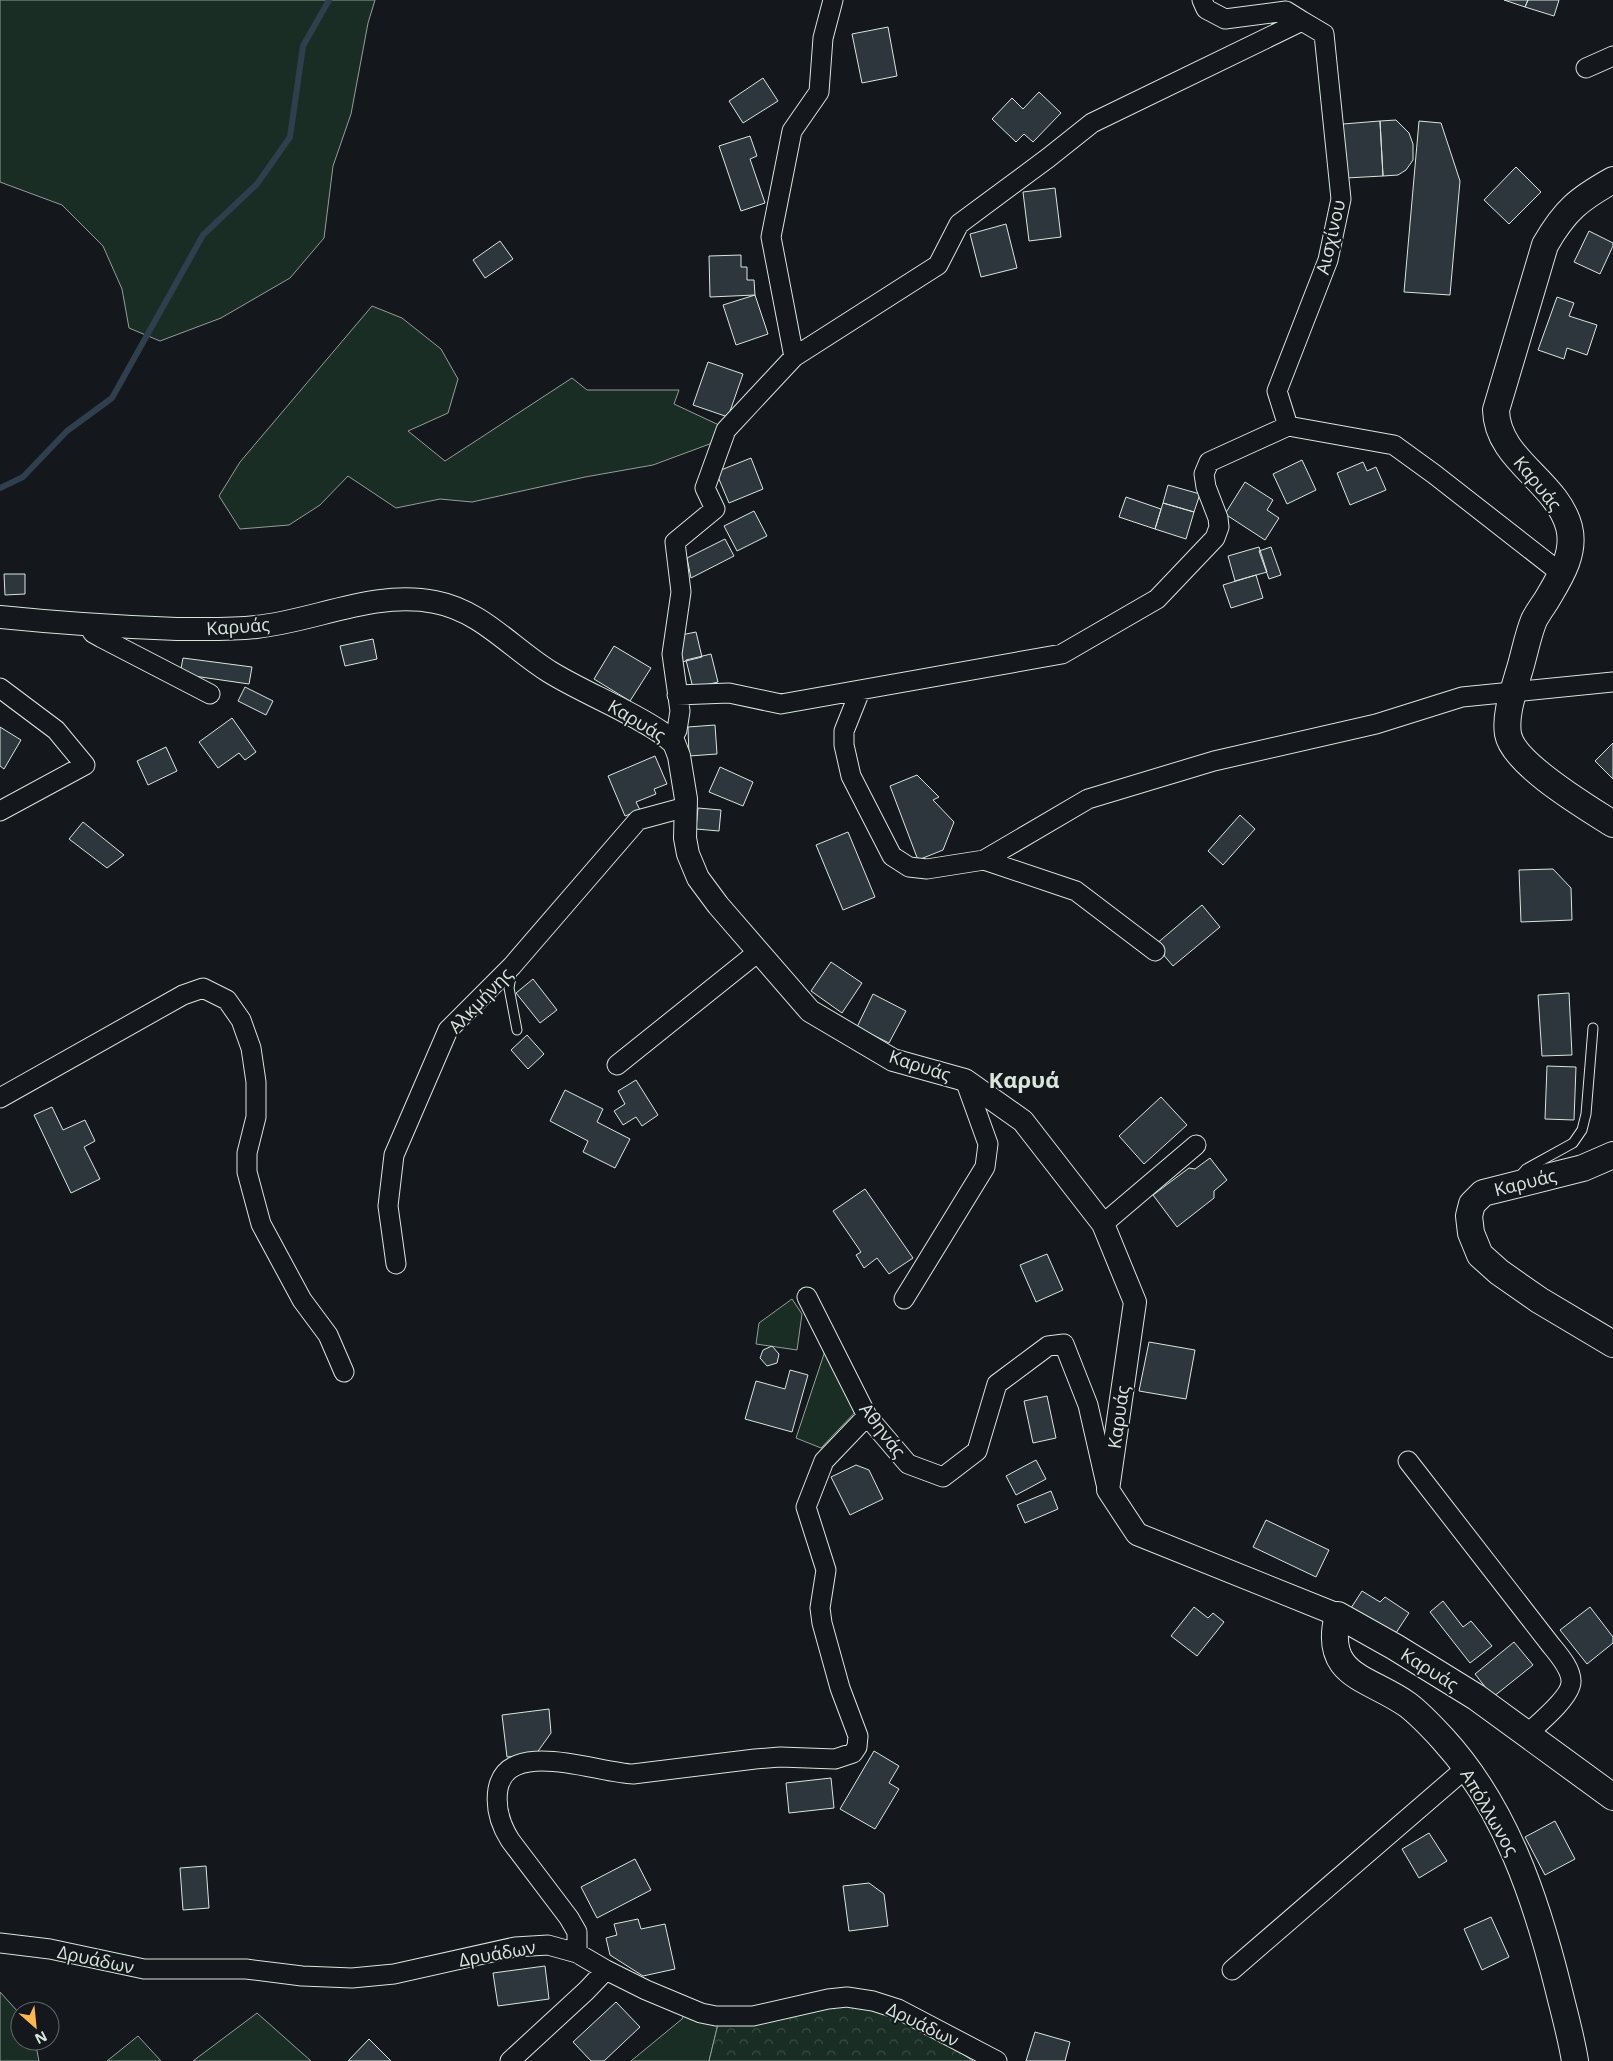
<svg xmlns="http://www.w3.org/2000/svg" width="1613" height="2061" font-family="'Open Sans',sans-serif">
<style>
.grass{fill:#1a2d24;stroke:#939e99}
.forest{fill:url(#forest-crowns);stroke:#939e99}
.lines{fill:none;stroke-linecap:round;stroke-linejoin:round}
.stream{stroke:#2f3f4d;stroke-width:6}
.building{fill:#2c363c;stroke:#d8e6dc}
.service-casing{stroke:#d8e6dc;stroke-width:11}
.minor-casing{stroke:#d8e6dc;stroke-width:21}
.tertiary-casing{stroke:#d8e6dc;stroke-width:24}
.secondary-casing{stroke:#d8e6dc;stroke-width:28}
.service{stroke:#14181c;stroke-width:9}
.minor{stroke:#14181c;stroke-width:19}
.tertiary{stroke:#14181c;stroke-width:22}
.secondary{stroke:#14181c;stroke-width:26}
.labels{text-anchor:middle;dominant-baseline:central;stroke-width:4;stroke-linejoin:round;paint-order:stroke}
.street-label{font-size:18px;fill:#d8e6dc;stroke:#14181c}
.district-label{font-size:22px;font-weight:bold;fill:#d8e6dc;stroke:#14181c}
</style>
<defs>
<pattern id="forest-crowns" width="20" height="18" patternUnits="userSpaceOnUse" patternTransform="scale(1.25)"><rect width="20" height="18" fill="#1a2d24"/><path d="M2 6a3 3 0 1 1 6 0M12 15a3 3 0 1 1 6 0" fill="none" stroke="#3b4b43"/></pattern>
</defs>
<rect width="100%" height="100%" fill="#14181c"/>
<!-- grass -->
<path class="grass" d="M 0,0 L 375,0 L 368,23 L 351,114 L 333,166 L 324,238 L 290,278 L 221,318 L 160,341 L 129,328 L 122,289 L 103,246 L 62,205 L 0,182 Z
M 372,306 L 402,318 L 441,349 L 458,379 L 448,413 L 408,431 L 445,461 L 572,378 L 587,390 L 679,390 L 674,404 L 721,426 L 715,442 L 653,465 L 585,477 L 472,502 L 440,499 L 396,508 L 348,476 L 320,505 L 289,525 L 240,529 L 219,496 L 240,462 Z
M 792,1299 L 802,1314 L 797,1350 L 756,1344 L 759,1323 Z
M 825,1351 L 858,1409 L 821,1448 L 796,1438 Z
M 0,1992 L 20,2014 L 20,2041 L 35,2041 L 39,2061 L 0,2061 Z
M 686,2011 L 719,2020 L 709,2061 L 631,2061 L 682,2019 Z
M 257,2013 L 311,2061 L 193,2061 Z
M 138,2036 L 161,2061 L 107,2061 Z"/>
<!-- forest -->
<path class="forest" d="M 827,2002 L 906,2016 L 973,2061 L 709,2061 L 719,2020 Z"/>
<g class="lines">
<!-- stream -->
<path class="stream" d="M 0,488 L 23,477 L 67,431 L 112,398 L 203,235 L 257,184 L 290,137 L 303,46 L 329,0"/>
</g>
<!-- building -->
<path class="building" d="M 1504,0 L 1528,0 L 1525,7 Z
M 1528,0 L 1559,0 L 1554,16 L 1525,7 Z
M 888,27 L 897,76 L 862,83 L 852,34 Z
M 763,78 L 778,101 L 743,123 L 729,101 Z
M 1039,92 L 1061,113 L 1033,142 L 1024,134 L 1016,142 L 992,119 L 1012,98 L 1023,109 Z
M 1396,120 L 1409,133 L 1413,144 L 1413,160 L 1406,170 L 1398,175 L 1383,176 L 1380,121 Z
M 1380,121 L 1383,176 L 1346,178 L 1343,124 Z
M 1419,121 L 1441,123 L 1460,181 L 1450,295 L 1404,292 Z
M 750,136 L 757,156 L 750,159 L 765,203 L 741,211 L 719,146 Z
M 1516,167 L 1541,192 L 1509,224 L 1484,200 Z
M 1055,188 L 1061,237 L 1029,241 L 1023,192 Z
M 1006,224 L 1017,268 L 981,277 L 970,234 Z
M 1589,231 L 1613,243 L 1613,246 L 1600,274 L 1574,262 Z
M 500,241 L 513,259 L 485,278 L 473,260 Z
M 741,255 L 741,267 L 747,267 L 747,280 L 754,280 L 755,295 L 710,297 L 709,256 Z
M 755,295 L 768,334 L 736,345 L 723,305 Z
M 1557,297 L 1574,303 L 1569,316 L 1597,325 L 1587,355 L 1567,348 L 1564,359 L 1538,350 Z
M 708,362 L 743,374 L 728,417 L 693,405 Z
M 751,458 L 763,489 L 729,503 L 716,472 Z
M 1302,460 L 1316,490 L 1287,504 L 1273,474 Z
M 1363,462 L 1367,471 L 1376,467 L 1386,490 L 1350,505 L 1337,473 Z
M 1245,482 L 1273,500 L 1267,510 L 1279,518 L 1265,540 L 1225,514 Z
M 1168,485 L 1200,494 L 1194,512 L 1163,503 Z
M 1126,497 L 1161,509 L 1155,529 L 1119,517 Z
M 1163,503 L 1194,512 L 1186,539 L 1155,529 Z
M 754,511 L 767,536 L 737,551 L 724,526 Z
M 725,539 L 734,556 L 691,578 L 687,558 Z
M 1259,547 L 1267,572 L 1235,581 L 1228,556 Z
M 1271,547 L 1281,575 L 1269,579 L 1259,551 Z
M 4,574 L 25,574 L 25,594 L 5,595 Z
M 1256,575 L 1263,598 L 1231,608 L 1223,585 Z
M 696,632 L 702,657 L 682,662 L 676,636 Z
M 373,639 L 377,659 L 345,666 L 340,646 Z
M 614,646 L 651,668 L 630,701 L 594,679 Z
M 711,654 L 718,682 L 693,688 L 686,660 Z
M 183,658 L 252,667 L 249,684 L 180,674 Z
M 245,687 L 273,701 L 266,715 L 238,701 Z
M 232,718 L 256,752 L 245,760 L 239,753 L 218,768 L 199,742 Z
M 715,725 L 717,754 L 689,756 L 688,727 Z
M 0,727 L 21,740 L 4,769 L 0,766 Z
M 1613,743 L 1613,779 L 1595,761 Z
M 166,747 L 177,771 L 148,785 L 137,761 Z
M 655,756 L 667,784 L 654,789 L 656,794 L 636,802 L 640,810 L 625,816 L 608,776 Z
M 720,767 L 753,782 L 743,806 L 709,792 Z
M 917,775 L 939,797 L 933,800 L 954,822 L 943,850 L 918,860 L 890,786 Z
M 698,808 L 721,810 L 719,831 L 696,829 Z
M 1240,815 L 1255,829 L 1223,865 L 1208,851 Z
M 83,822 L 124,855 L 107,868 L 69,839 Z
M 848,832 L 875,897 L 843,910 L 816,845 Z
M 1553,869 L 1571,888 L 1572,920 L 1521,922 L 1519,870 Z
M 1202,905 L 1220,927 L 1173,966 L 1155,945 Z
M 831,962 L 862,983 L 842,1013 L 811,991 Z
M 533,979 L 557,1010 L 540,1023 L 516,993 Z
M 1569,993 L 1572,1055 L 1542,1056 L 1538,995 Z
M 873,994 L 906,1011 L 889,1043 L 857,1027 Z
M 527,1035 L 544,1054 L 528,1069 L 511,1050 Z
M 1547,1066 L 1576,1067 L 1574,1120 L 1545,1119 Z
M 636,1080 L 658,1115 L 642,1126 L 636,1117 L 623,1125 L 614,1111 L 625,1104 L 618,1091 Z
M 565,1090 L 603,1109 L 597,1122 L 630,1139 L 615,1168 L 583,1152 L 588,1141 L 550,1121 Z
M 1161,1097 L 1187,1125 L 1144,1164 L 1119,1136 Z
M 52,1107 L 63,1130 L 85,1120 L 95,1141 L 84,1147 L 100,1179 L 71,1193 L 34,1115 Z
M 1210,1158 L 1227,1180 L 1214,1191 L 1214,1198 L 1177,1227 L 1153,1195 L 1189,1168 L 1195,1169 Z
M 865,1189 L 913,1258 L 889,1274 L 877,1258 L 864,1268 L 856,1255 L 861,1252 L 833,1211 Z
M 1047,1254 L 1063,1290 L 1036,1302 L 1020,1265 Z
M 1149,1342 L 1195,1350 L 1186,1399 L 1139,1391 Z
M 772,1346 L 779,1354 L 777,1363 L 767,1366 L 760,1358 L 763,1350 Z
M 790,1370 L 808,1375 L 792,1432 L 745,1419 L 756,1381 L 785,1389 Z
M 1047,1396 L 1056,1438 L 1033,1443 L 1024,1401 Z
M 1036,1460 L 1046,1479 L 1016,1495 L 1006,1476 Z
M 856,1465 L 869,1470 L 883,1499 L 850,1515 L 831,1477 Z
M 1051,1491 L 1058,1509 L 1025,1523 L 1017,1505 Z
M 1266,1520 L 1329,1550 L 1316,1577 L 1253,1547 Z
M 1362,1591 L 1380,1602 L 1385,1597 L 1409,1613 L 1394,1636 L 1351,1608 Z
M 1443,1601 L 1463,1627 L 1471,1621 L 1492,1646 L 1470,1663 L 1430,1612 Z
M 1194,1607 L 1208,1618 L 1213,1613 L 1224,1622 L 1197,1656 L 1171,1636 Z
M 1590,1607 L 1613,1637 L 1613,1643 L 1587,1664 L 1560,1630 Z
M 1514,1642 L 1533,1665 L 1493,1697 L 1475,1674 Z
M 549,1709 L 551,1733 L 536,1754 L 507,1757 L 502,1715 Z
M 874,1751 L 899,1766 L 889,1783 L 899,1789 L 875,1829 L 840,1809 Z
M 831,1778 L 834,1808 L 789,1813 L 786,1783 Z
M 1555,1821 L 1575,1859 L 1545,1875 L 1525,1837 Z
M 1429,1833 L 1447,1861 L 1419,1878 L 1402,1849 Z
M 635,1859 L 651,1890 L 597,1918 L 581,1887 Z
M 206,1866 L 209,1908 L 183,1910 L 180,1868 Z
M 869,1883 L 884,1894 L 888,1926 L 849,1931 L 843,1886 Z
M 1491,1917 L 1509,1957 L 1482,1970 L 1464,1929 Z
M 638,1919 L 641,1929 L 665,1924 L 675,1969 L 643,1976 L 610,1955 L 606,1938 L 617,1935 L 614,1924 Z
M 545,1966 L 549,1999 L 498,2006 L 493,1973 Z
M 616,2002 L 640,2027 L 604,2061 L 591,2061 L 573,2042 Z
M 1035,2032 L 1070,2042 L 1065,2061 L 1026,2061 Z
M 369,2039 L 391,2061 L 348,2061 Z"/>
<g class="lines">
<!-- service casing -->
<g class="service-casing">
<path id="service" d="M 512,971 L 509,988 L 517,1030
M 1520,1176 L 1526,1169 L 1573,1143 L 1582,1130 L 1586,1114 L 1593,1028"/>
</g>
<!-- minor casing -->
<g class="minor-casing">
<path id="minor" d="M 1202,0 L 1206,9 L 1225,19 L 1286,11 L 1302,21
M 1586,68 L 1613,56
M 794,357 L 771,237 L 792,131 L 819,92 L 823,38 L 833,0
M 88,625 L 93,633 L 102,638 L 210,694
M 0,688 L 56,730 L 85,765 L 0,811
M 860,691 L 844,731 L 844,745 L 851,776 L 892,856 L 909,867 L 927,869 L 984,860 L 1088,799 L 1214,761 L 1376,724 L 1462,697 L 1613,682
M 677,695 L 729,693 L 781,704 L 1062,654 L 1157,599 L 1215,538 L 1219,527 L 1218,518 L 1206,487 L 1204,474 L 1209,462 L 1288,426
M 671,740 L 677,730 L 680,711 L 672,654 L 681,592 L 675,542 L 715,509 L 705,488 L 726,430 L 794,357 L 938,265 L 959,224 L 1048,158 L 1092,123 L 1302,21 L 1324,34 L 1341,199 L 1328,260 L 1277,391 L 1288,426 L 1394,445 L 1434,474 L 1562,574
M 984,860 L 1076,891 L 1155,951
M 617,1065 L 758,952
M 0,1098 L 183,995 L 203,988 L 227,1000 L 241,1020 L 251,1048 L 256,1082 L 256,1117 L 247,1153 L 247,1172 L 261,1224 L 302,1300 L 328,1335 L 344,1372
M 1103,1224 L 1196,1145
M 396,1264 L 388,1206 L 394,1155 L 448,1030 L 512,966 L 638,820 L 686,807
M 807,1297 L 867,1416 L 908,1464 L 943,1477 L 977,1451 L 997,1384 L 1048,1346 L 1064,1344 L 1088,1405 L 1106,1484
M 904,1299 L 985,1167 L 988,1144 L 965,1080
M 1408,1461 L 1550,1644 C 1558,1654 1571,1668 1571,1681 C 1572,1696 1538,1724 1527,1734
M 0,1943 L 50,1949 L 144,1969 L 246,1969 L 302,1976 L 352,1978 L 394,1974 L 515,1947 L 548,1945 L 577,1953 L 606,1970 L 646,1990 L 701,2013 L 716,2016 L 753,2016 L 828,1999 L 847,1997 L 873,2001 L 898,2009 L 997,2061
M 577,1953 L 577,1932 L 569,1918 L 510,1840 C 500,1824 495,1807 498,1789 C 508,1737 597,1773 633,1774 L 755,1759 L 780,1757 L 835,1759 L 853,1753 L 857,1747 L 858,1736 L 840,1688 L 822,1623 L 820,1608 L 826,1570 L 806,1507 L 824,1461 L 867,1416
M 1232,1970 L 1466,1768
M 510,2061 L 586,1991 L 606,1970"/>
</g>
<!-- tertiary casing -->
<g class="tertiary-casing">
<path id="tertiary" d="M 0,617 C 59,623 118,627 177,629 C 203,629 230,630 256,627 C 315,621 374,590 435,602 C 482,611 511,648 550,672 C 586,694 627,709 662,733 L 674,743 L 679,756 L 686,799 L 685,838 L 688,854 L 698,878 L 718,905 L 810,1011 L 893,1060 L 965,1080 L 1023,1121 L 1103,1224 L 1135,1302 L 1108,1490 L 1137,1534 L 1338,1615"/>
</g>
<!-- secondary casing -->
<g class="secondary-casing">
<path id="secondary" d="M 1613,180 C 1579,199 1565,210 1545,245 L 1496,410 C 1497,460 1557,481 1569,527 C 1576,554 1559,579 1546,601 C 1542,607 1537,614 1534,620 C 1527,637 1524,657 1518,675 C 1513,693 1505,715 1508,734 C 1513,764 1588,808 1613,824
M 1613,1155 L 1583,1168 L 1483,1193 L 1472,1204 L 1469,1216 L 1471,1233 L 1480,1255 L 1499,1272 L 1539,1300 L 1613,1344
M 1575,2061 C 1571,2036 1564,2012 1558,1987 C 1536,1899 1506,1808 1443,1739 C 1432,1727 1421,1715 1408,1705 C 1369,1677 1322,1677 1338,1615 L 1395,1647 L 1476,1697 L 1613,1797"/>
</g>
<!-- service -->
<use href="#service" class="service"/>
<!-- minor -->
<use href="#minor" class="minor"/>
<!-- tertiary -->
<use href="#tertiary" class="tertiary"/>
<!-- secondary -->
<use href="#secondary" class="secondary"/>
</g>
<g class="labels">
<!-- street labels -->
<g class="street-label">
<text transform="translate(1330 237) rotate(-77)">Αισχίνου</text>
<text transform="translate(1538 483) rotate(51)">Καρυάς</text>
<text transform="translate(238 626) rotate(-4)">Καρυάς</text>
<text transform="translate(637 720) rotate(31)">Καρυάς</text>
<text transform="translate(480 1000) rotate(-46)">Αλκμήνης</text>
<text transform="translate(920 1065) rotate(18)">Καρυάς</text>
<text transform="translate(1525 1182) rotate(-14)">Καρυάς</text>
<text transform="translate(1118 1417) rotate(-82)">Καρυάς</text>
<text transform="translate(883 1430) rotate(53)">Αθηνάς</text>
<text transform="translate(1430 1669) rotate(32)">Καρυάς</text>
<text transform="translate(1490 1812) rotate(60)">Απόλλωνος</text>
<text transform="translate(497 1953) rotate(-10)">Δρυάδων</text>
<text transform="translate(96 1959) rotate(12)">Δρυάδων</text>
<text transform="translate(923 2024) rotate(26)">Δρυάδων</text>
</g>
<!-- district labels -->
<g class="district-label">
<text x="1024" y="1079">Καρυά</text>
</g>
</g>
<!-- north arrow -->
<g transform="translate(35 2026) rotate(153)"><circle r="24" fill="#14181c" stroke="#626a69"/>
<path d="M0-4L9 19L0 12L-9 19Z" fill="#ffb74d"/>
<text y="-8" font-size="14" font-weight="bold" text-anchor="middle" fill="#d8e6dc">N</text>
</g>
</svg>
